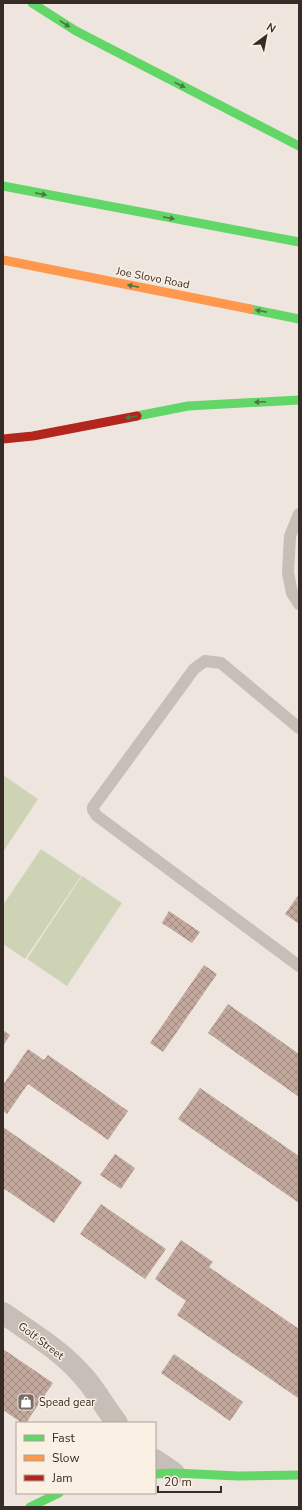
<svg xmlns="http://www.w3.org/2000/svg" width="302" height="1510" font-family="'Nunito Sans',sans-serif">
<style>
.pitch{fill:#cfd3b6}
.building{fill:url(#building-cross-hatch)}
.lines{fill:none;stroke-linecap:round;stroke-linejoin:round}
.lane{stroke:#c6beb7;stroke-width:12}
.street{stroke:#c6beb7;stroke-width:22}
.fast{stroke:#63d668;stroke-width:9}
.slow{stroke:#ff974d;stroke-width:9}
.jam{stroke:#b3261e;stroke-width:9}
.oneway{fill:#4b7843}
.labels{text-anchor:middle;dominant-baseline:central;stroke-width:3;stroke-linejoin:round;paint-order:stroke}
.street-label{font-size:11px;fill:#372b25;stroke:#fbf0e4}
.poi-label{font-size:11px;fill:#372b25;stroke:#fbf0e4;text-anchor:start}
</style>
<defs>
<pattern id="building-cross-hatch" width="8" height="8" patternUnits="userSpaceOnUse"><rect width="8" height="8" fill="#c3a89e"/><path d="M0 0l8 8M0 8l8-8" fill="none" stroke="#9f8981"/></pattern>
</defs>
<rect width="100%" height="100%" fill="#eee6de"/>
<!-- pitch -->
<path class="pitch" d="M 3,775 L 38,799 L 3,852 Z
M 41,849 L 81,876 L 25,959 L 3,944 L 3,905 Z
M 82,876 L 122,903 L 67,986 L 27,959 Z"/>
<!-- building -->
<path class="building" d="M 299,894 L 299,924 L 285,914 Z
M 169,911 L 200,932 L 192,943 L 162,923 Z
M 204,965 L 217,974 L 163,1052 L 150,1043 Z
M 228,1004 L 299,1054 L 299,1097 L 208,1033 Z
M 3,1030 L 10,1035 L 3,1046 Z
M 28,1049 L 44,1060 L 48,1055 L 128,1111 L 108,1140 L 28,1084 L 7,1114 L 3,1111 L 3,1085 Z
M 200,1088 L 299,1156 L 299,1203 L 178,1119 Z
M 3,1127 L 82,1182 L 54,1223 L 3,1188 Z
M 115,1154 L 135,1168 L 121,1189 L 100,1175 Z
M 101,1204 L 166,1249 L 145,1279 L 80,1234 Z
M 181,1240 L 213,1262 L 209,1267 L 299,1329 L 299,1396 L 298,1398 L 177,1315 L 186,1301 L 155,1279 Z
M 3,1349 L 53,1383 L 26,1423 L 22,1423 L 3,1410 Z
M 174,1354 L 243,1402 L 230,1421 L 161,1373 Z"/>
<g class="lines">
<!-- lane -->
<path class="lane" d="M 299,514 L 290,536 L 288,573 L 292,593 L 299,604
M 299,728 L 221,663 L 205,661 L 194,669 L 93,807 L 93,810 L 97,816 L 299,966"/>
<!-- street -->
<path class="street" d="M 3,1313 C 31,1333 61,1350 83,1376 C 96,1390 105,1408 117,1423
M 155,1460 L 174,1473"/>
<!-- fast -->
<path class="fast" d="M 32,3 L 76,31 L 299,146
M 3,186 L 299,242
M 250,309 L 299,319
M 137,416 L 188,406 L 299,400
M 155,1474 L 174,1473 L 238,1476 L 299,1475
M 30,1507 L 59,1493"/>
<!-- slow -->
<path class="slow" d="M 3,260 L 250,309"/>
<!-- jam -->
<path class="jam" d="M 3,439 L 33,436 L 137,416"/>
</g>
<!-- one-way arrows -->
<defs><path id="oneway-solid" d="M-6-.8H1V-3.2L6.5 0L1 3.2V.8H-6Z"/></defs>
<g class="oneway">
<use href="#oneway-solid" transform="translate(65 24) rotate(33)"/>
<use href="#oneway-solid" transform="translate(180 85) rotate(27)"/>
<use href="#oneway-solid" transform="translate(41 194) rotate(11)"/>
<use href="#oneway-solid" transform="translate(169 218) rotate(11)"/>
<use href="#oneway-solid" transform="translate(133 286) rotate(-169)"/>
<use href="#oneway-solid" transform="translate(261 311) rotate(-169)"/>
<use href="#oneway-solid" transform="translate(260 402) rotate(177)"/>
<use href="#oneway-solid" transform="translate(131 417) rotate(169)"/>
</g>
<!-- icons -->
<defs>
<g id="shop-square" transform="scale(0.9)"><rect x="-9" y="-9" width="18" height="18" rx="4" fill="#776c66" stroke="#fbf0e4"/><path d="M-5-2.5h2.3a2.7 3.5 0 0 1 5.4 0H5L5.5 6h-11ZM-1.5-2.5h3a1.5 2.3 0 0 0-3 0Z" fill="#fff"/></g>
</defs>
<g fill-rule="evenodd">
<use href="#shop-square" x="26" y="1402"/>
</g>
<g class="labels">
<!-- street labels -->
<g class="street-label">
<text transform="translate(153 278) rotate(11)">Joe Slovo Road</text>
<text transform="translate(41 1341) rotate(37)">Golf Street</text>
</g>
<!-- poi labels -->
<g class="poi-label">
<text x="39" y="1402">Spead gear</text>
</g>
</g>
<!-- border -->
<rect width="302" height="1510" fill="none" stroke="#372b25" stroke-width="8"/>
<!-- legend -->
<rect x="16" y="1422" width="140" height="72" fill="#fbf0e4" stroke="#ada198"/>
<rect x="24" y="1435" width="20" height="6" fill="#63d668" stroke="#ada198"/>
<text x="52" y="1442" font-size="12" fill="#372b25">Fast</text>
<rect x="24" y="1455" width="20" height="6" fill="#ff974d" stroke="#ada198"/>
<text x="52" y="1462" font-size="12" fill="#372b25">Slow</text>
<rect x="24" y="1475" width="20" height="6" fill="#b3261e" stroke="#ada198"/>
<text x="52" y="1482" font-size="12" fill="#372b25">Jam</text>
<!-- north arrow -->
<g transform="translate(266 36) rotate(32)" stroke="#fbf0e4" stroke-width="3" paint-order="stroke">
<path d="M0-3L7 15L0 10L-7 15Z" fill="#372b25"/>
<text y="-6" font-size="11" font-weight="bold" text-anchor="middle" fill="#372b25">N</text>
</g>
<!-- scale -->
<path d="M158 1486v6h63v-6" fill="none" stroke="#372b25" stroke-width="2"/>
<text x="164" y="1486" font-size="12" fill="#372b25" stroke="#fbf0e4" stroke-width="3" paint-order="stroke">20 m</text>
</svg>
